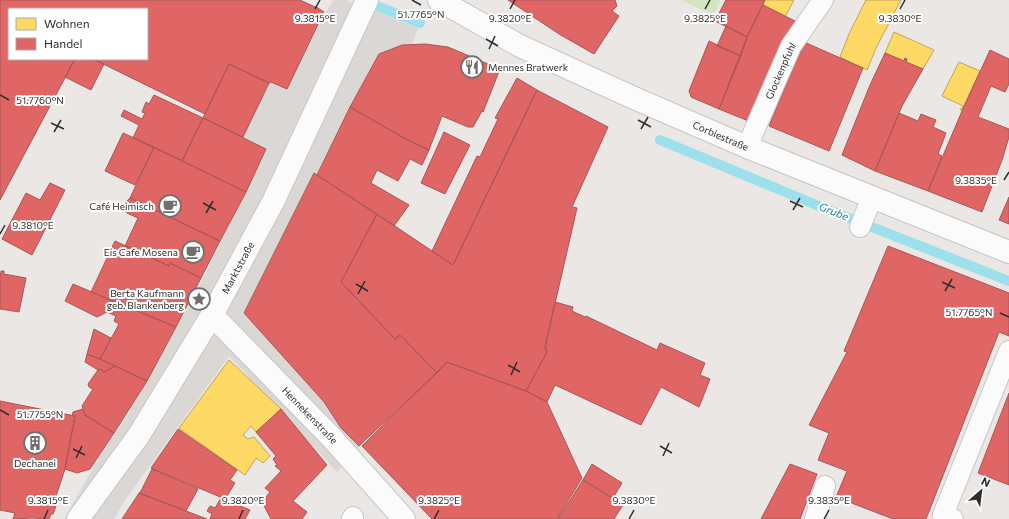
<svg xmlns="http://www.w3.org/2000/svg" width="1009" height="519" font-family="Commissioner,sans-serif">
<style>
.green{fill:#d3e5bf}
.plaza{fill:#dbd7d4}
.homes{fill:#ffd966;stroke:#c0a655}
.shops{fill:#e06666;stroke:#ab5555}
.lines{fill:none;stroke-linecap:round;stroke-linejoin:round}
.stream{stroke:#9be0ea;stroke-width:10}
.service-casing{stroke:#c7c6c6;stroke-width:22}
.pedestrian-casing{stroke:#c7c6c6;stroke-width:24}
.minor-casing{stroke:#c7c6c6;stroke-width:24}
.service{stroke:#fcfbfb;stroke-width:20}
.pedestrian{stroke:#fcfbfb;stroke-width:22}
.minor{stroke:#fcfbfb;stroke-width:22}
.ticks{fill:none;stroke:#2e2e2e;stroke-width:1.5}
.labels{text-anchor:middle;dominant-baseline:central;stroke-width:4;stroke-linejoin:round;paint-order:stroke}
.poi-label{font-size:10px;fill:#2e2e2e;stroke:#fff;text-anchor:end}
.street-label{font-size:10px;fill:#2e2e2e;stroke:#fff}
.water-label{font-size:11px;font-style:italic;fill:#12819e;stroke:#fff}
.ticks-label{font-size:10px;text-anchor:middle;fill:#2e2e2e;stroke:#fff;stroke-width:4;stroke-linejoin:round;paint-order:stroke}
</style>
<rect width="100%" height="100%" fill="#ebe7e4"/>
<!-- green -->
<path class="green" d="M 681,0 L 721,0 L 713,15 Z"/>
<!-- plaza -->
<path class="plaza" d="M 334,0 L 346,0 L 418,28 L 412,45 L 317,175 L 314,173 L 244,313 L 361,445 L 337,472 L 229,356 L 123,503 L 114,519 L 64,519 L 103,451 L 124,421 L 196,293 L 266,149 L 243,137 L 269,83 L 271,82 L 287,89 L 326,12 Z"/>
<!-- homes -->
<path class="homes" d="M 765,0 L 794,0 L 785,17 L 763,5 Z
M 866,0 L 901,0 L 877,46 L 867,70 L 840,57 L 849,34 Z
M 894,32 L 934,50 L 923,69 L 906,62 L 907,59 L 905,58 L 904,61 L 885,53 Z
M 959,62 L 980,71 L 962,110 L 960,110 L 963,106 L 942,96 Z
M 229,360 L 281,409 L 256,432 L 251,426 L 243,435 L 248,439 L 254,437 L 270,456 L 263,463 L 256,458 L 245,475 L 179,428 Z"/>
<!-- shops -->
<path class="shops" d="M 0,0 L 300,0 L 315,7 L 315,6 L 324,12 L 287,89 L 271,82 L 269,83 L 229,64 L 205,114 L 93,59 L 147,59 L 147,9 L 9,9 L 9,59 L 75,59 L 0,200 Z
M 508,0 L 615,0 L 617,6 L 612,11 L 619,16 L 594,54 L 559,34 Z
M 726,0 L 765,0 L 747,37 L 715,21 Z
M 763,5 L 797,22 L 751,122 L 719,109 L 747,37 Z
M 726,26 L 747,37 L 741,56 L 717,46 Z
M 709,41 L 741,56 L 719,109 L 691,97 L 689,91 Z
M 804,42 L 863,68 L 829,151 L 769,126 Z
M 425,44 L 448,47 L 500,69 L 483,112 L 482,111 L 473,127 L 468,127 L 442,116 L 429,150 L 404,138 L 350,107 L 379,54 L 402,45 Z
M 990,50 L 1009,59 L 1009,84 L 1005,92 L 991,86 L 978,117 L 1009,129 L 1009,137 L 1002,160 L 982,212 L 928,191 L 962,111 Z
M 885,53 L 904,61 L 905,58 L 907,59 L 906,62 L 923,69 L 902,106 L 875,171 L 842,155 L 870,85 Z
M 75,59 L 93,59 L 104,64 L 91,90 L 65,77 Z
M 229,64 L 269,83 L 243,137 L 203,118 Z
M 517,78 L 537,90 L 453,265 L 432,251 L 477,156 L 480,157 L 498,119 L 495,118 Z
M 537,90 L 608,127 L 572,207 L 577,208 L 545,347 L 547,352 L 526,391 L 447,362 L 437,373 L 400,335 L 395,339 L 341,282 L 377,214 L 453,265 Z
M 154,95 L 203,118 L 182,161 L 133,138 L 139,125 L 121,116 L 124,110 L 142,119 L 145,113 L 142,112 L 146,102 L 149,104 Z
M 350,107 L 404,138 L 429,150 L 422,165 L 410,159 L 398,181 L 377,170 L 371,183 L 409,205 L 394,226 L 317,175 Z
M 899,113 L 918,121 L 921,114 L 936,120 L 933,127 L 946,133 L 938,154 L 942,156 L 928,191 L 875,171 Z
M 203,118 L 266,149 L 246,192 L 182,161 Z
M 444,132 L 470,145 L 445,194 L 421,183 Z
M 123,133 L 154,147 L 135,185 L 105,171 Z
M 154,147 L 246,192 L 220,241 L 130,198 Z
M 314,173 L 377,214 L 341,282 L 395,339 L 400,335 L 437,373 L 359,446 L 341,428 L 324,402 L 244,313 Z
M 50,183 L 65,190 L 32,255 L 2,239 L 26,193 L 40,200 Z
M 1009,197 L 1009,224 L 999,220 Z
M 130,198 L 220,241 L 201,278 L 170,263 L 169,266 L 125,246 L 138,218 L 127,213 L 124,210 L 125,203 Z
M 115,241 L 169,266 L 170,263 L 201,278 L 176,327 L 91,292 Z
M 888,246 L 1009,293 L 1009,336 L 999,332 L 926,519 L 893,519 L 836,497 L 847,471 L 818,460 L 829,433 L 809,425 L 847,352 L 844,351 Z
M 1,271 L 4,271 L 4,274 L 26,278 L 19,312 L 0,309 L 0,278 Z
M 73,284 L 113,301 L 107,312 L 97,317 L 65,301 Z
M 113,301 L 176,327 L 147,381 L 100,359 L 119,324 L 114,321 L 116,316 L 107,312 Z
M 555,302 L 573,307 L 572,311 L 585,317 L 586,316 L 657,350 L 660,343 L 705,363 L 700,375 L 710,379 L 699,407 L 661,387 L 641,425 L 555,385 L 547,402 L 526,391 L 547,352 L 545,347 Z
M 94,329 L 111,338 L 100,359 L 87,354 Z
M 87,354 L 100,359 L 115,366 L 104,372 L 100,369 L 98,370 L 85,362 Z
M 447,362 L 526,391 L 547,402 L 582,478 L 557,519 L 432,519 L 362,446 Z
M 115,366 L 147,381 L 114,433 L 85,415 L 82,406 L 93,389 L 89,387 L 88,384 L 98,370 L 100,369 L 104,372 Z
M 1009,393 L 1009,485 L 978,473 Z
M 0,401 L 75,416 L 65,469 L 53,505 L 56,506 L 53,514 L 51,514 L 49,519 L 32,518 L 13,519 L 15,513 L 0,510 Z
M 83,409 L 85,415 L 114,433 L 90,469 L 77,473 L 65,469 L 75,416 L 72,416 L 73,412 Z
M 281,409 L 327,465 L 293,501 L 307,512 L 302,519 L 271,519 L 262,502 L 270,492 L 265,488 L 281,471 L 275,466 L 277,465 L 273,459 L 276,456 L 256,432 Z
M 178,429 L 237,470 L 230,480 L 235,483 L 225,499 L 151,468 Z
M 592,464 L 622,483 L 613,498 L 583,480 Z
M 790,464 L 817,474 L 800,519 L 761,519 Z
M 152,469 L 198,489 L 186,511 L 139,493 L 140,493 Z
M 583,480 L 623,505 L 614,519 L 558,519 Z
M 139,493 L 186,511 L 207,519 L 122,519 Z
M 221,498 L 250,510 L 245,519 L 210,519 L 212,514 L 207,511 L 210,506 L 215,508 Z"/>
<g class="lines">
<!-- stream -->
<path class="stream" d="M 364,1 L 420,23
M 660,140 L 826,209 L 1009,281"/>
<!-- service casing -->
<g class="service-casing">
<g id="service">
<path id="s1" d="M 747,147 L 791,46 L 823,0"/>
<path d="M 860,227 L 872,197"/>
<path d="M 352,519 L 353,517"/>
<path d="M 815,519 L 825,486"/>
<path d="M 953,519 L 943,515 L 1009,351"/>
</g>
</g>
<!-- pedestrian casing -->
<g class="pedestrian-casing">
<g id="pedestrian">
<path d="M 212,315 L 331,437"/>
<path id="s2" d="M 78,519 L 139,435 L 212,315 L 273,202 L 367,0"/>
</g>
</g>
<!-- minor casing -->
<g class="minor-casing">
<g id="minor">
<path id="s3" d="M 439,0 L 520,46 L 634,98 L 747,147 L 1009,252"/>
<path d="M 331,437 L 404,519"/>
</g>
</g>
<!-- service -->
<use href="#service" class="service"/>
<!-- pedestrian -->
<use href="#pedestrian" class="pedestrian"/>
<!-- minor -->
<use href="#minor" class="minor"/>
</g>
<!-- ticks -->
<path class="ticks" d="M 412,0 L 421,5M 315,9 L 320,0M 510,9 L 515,0M 705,9 L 710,0M 900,9 L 905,0M 486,39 L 498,46M 489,49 L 495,36M 0,95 L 9,100M 638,120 L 651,127M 51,123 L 64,129M 641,129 L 648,117M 54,132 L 61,120M 1004,180 L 1009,172M 790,201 L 803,207M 203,203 L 216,210M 793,210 L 800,198M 206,213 L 213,201M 0,234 L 5,225M 942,282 L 955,288M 356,284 L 368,291M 945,291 L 952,279M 358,294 L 365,281M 1000,313 L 1009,317M 508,365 L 520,372M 511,375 L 517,362M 0,410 L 9,415M 660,446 L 672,453M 73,449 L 85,455M 663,456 L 669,443M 76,458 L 82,446M 44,519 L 48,510M 239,519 L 243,510M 434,519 L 439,510M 629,519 L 634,510M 824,519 L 829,510"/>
<!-- icons -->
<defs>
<g id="restaurant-ring" transform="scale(1.15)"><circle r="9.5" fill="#fff" stroke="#706f6e" stroke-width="1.5"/><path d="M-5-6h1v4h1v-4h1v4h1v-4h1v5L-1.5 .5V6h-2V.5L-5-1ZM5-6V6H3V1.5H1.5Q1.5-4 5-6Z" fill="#706f6e"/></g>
<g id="cafe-ring" transform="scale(1.15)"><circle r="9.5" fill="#fff" stroke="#706f6e" stroke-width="1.5"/><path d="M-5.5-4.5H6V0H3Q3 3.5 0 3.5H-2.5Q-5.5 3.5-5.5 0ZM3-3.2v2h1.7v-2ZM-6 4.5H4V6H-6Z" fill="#706f6e"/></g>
<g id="sight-ring" transform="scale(1.15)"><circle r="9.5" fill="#fff" stroke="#706f6e" stroke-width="1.5"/><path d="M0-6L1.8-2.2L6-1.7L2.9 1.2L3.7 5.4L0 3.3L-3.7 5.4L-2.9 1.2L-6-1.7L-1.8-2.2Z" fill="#706f6e"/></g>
<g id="building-ring" transform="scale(1.15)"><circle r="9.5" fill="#fff" stroke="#706f6e" stroke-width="1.5"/><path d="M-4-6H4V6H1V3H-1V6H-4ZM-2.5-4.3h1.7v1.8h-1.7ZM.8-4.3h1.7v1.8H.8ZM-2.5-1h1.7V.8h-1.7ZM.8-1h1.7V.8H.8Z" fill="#706f6e"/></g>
</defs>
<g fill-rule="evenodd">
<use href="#restaurant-ring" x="472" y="67"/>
<use href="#cafe-ring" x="170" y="206"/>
<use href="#cafe-ring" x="193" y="252"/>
<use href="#sight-ring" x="199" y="299"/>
<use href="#building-ring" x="35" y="443"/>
</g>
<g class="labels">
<!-- poi labels -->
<g class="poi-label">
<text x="488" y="67" text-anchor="start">Mennes Bratwerk</text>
<text x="154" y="206">Café Heimisch</text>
<text x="178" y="252">Eis Cafe Mosena</text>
<text x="184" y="293">Berta Kaufmann<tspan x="184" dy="12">geb. Blankenberg</tspan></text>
<text x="35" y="463" text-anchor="middle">Dechanei</text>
</g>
<!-- street labels -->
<g class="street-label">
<text stroke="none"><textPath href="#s1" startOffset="83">Glockenpfuhl</textPath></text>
<text stroke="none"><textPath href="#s3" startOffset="313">Corbiestraße</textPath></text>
<text stroke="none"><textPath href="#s2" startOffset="298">Marktstraße</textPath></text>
<text transform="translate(310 415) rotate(46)">Hennekenstraße</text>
</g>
<!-- water labels -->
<g class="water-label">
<text transform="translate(834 211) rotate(22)">Grube</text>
</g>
</g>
<g class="ticks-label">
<text x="421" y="18">51.7765°N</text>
<text x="315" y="22">9.3815°E</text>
<text x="510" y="22">9.3820°E</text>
<text x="705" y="22">9.3825°E</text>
<text x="900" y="22">9.3830°E</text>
<text x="40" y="104">51.7760°N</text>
<text x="976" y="184">9.3835°E</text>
<text x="33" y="229">9.3810°E</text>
<text x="969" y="316">51.7765°N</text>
<text x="40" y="418">51.7755°N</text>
<text x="48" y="504">9.3815°E</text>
<text x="243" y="504">9.3820°E</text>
<text x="439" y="504">9.3825°E</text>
<text x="634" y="504">9.3830°E</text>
<text x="829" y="504">9.3835°E</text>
</g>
<!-- legend -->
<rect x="8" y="8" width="140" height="52" fill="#ffffff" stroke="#ababab"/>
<rect x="16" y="18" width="20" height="12" fill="#ffd966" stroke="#ababab"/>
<text x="44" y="28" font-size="12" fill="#2e2e2e">Wohnen</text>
<rect x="16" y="38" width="20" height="12" fill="#e06666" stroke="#ababab"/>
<text x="44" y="48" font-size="12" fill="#2e2e2e">Handel</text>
<!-- north arrow -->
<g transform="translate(981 491) rotate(28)" stroke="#ffffff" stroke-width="3" paint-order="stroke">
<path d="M0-3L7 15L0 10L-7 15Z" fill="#2e2e2e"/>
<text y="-6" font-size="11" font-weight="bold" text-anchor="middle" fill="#2e2e2e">N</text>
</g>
</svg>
